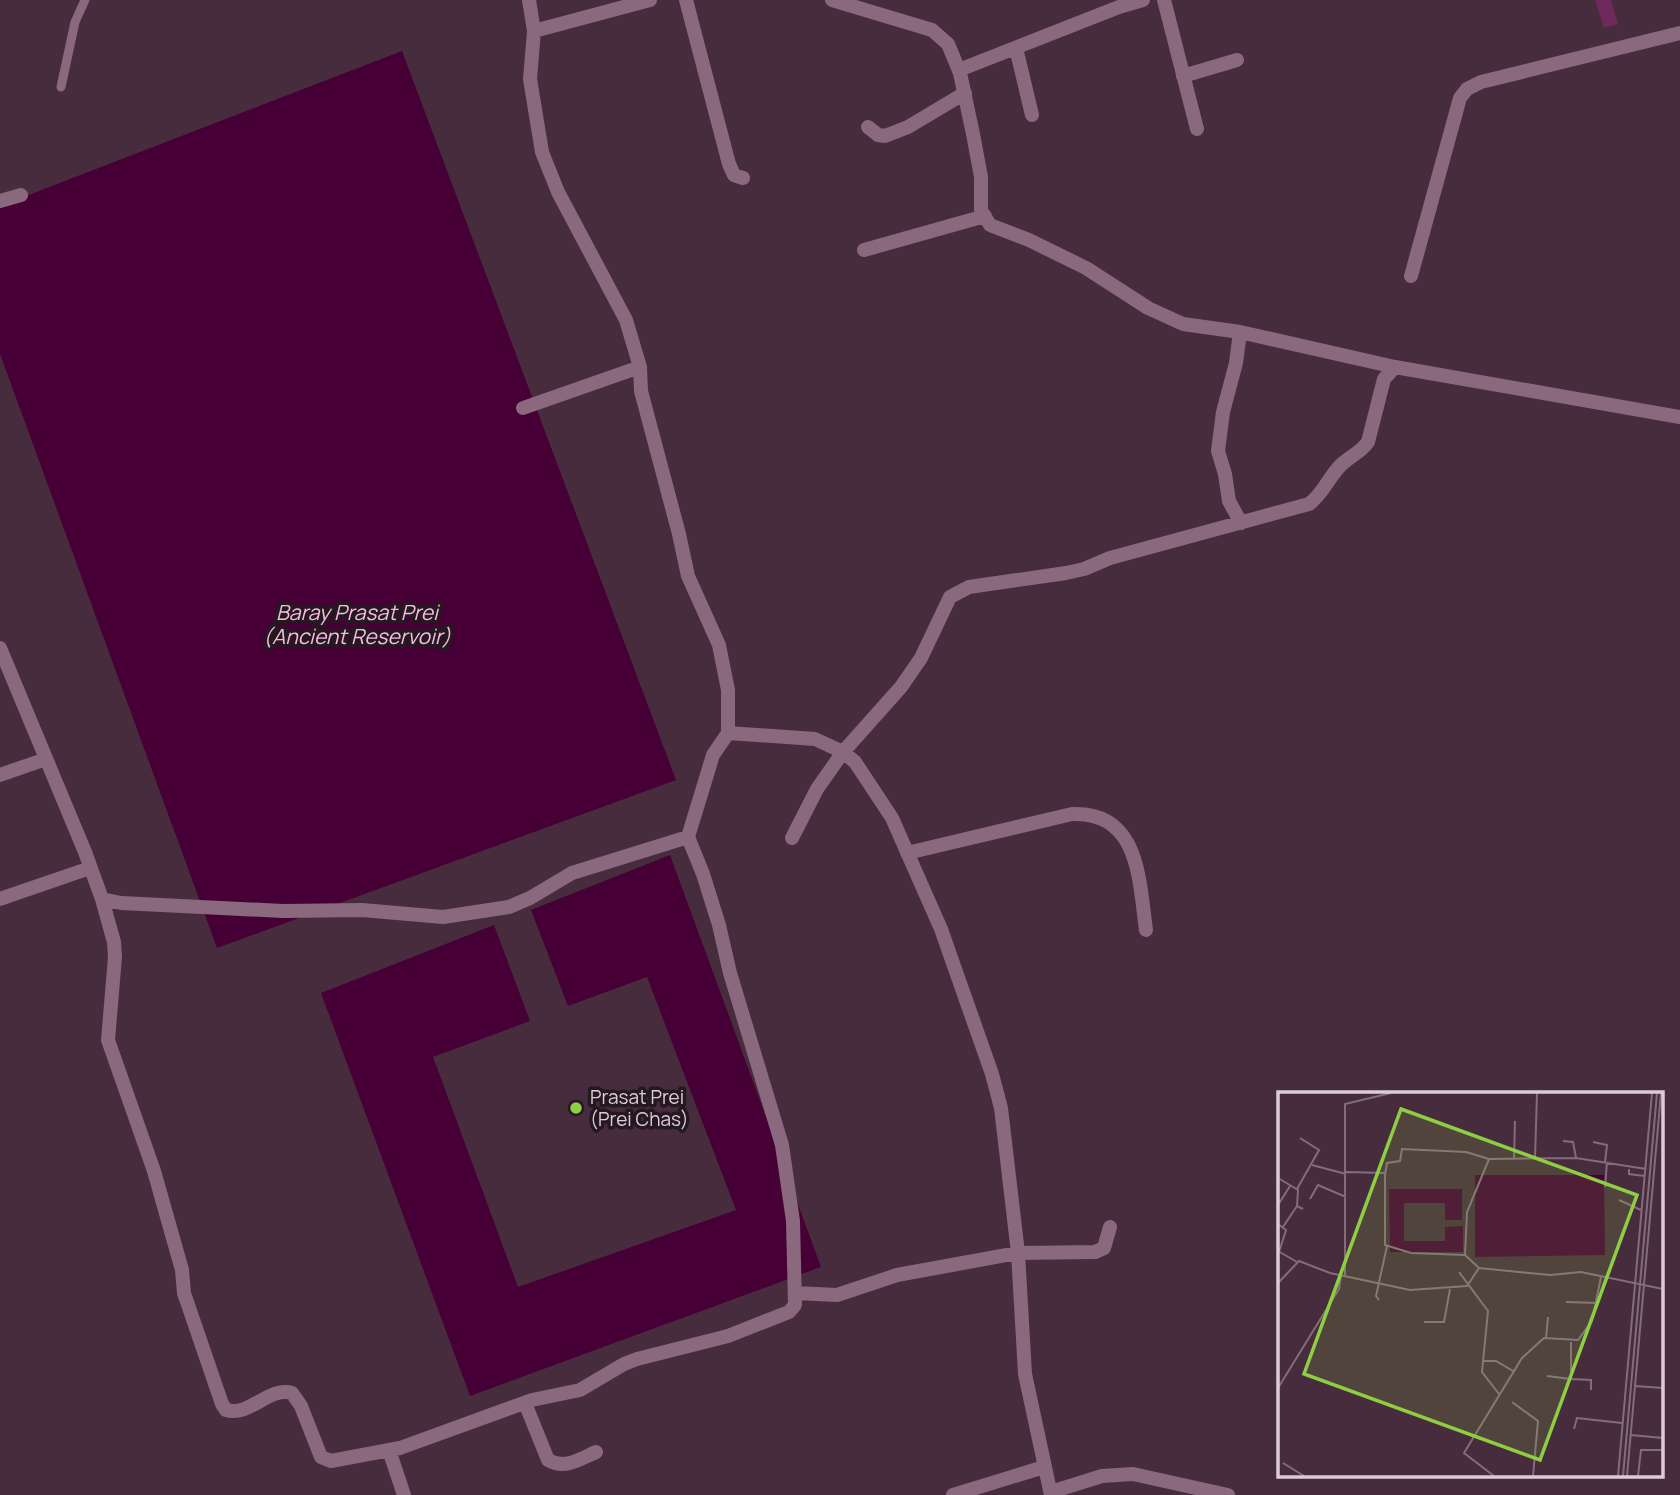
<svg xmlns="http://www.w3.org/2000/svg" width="1680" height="1495" font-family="Manrope,sans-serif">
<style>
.water{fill:#460035}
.building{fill:#6f295a}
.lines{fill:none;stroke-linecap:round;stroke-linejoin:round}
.lane{stroke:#8a687d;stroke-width:9}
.street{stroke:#8a687d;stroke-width:14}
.poi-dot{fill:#8ece43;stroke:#251921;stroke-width:2.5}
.labels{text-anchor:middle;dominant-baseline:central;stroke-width:7;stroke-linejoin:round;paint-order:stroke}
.poi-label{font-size:19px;fill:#ddccd7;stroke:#251921;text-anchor:start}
.water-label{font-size:21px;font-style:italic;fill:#f9bae2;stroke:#251921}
.inset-road{fill:none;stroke:#836c7b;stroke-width:2}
.view{fill:#8ece43;fill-opacity:0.15;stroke:#8ece43;stroke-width:3.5}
.inset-edge{fill:none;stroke:#ddccd7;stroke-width:3.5}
</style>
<rect width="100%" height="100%" fill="#472c3d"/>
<!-- water -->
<path class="water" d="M 402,51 L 676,780 L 217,948 L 0,354 L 0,206 Z
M 670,855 L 821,1267 L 470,1396 L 321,993 L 494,925 L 530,1021 L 433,1057 L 518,1287 L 736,1210 L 647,977 L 568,1006 L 531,910 Z"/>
<!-- building -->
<path class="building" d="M 1595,0 L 1611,0 L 1618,24 L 1604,28 Z"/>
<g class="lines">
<!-- lane -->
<path class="lane" d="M 61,87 L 75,22 L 85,0"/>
<!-- street -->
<path class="street" d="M 529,0 L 534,31 L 530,79 L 542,152 L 558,192 L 626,320 L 640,367 L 641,391 L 679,534 L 688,576 L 719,645 L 728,690 L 728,733 L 815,739 L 843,752 L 855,762 L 892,818 L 941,929 L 992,1074 L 1001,1108 L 1018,1253 L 1025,1374 L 1051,1495
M 686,0 L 729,164 L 734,175 L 743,178
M 832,0 L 932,30 L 948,44 L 960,73 L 973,134 L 981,177 L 981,210 L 990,225 L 1029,240 L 1086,268 L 1148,308 L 1183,324 L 1240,332 L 1395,367 L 1680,417
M 1164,0 L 1197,129
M 534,31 L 650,0
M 1016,48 L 1032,115
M 959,70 L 1119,7 L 1143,0
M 1183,76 L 1237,60
M 868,127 L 878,135 L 885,136 L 908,127 L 965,93
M 0,201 L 21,195
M 864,250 L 985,216
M 1411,276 L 1460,98 L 1467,89 L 1481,82 L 1680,33
M 1240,332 L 1236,363 L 1223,412 L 1218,451 L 1225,474 L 1229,501 L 1241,523
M 523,408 L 640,367
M 0,648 L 85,852 L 102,899 L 121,903 L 283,911 L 362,910 L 443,917 L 509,907 L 530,898 L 572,873 L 688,837
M 0,775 L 46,759
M 792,838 L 817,789 L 843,752 L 901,687 L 921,658 L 950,597 L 969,587 L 1066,573 L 1084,569 L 1110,558 L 1309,504 C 1324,493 1329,476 1342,464 C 1351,456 1361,452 1368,442 L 1384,379 L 1395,367
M 907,853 L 1072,814 C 1140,811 1139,881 1146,930
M 0,899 L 90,868
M 102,899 L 114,942 L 115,957 L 108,1040 L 154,1171 L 182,1270 L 184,1293 L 222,1404 L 226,1410 C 250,1417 269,1386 292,1393 L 301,1406 L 321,1457 L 331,1461 L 400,1448 L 532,1400 L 580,1390 L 624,1364 L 637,1359 L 728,1336 L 789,1312 L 795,1305 L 793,1221 L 782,1145 L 730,973 L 719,925 L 703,874 L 688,837 L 713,755 L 728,733
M 796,1293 L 837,1295 L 897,1275 L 1018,1253 L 1095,1252 L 1104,1248 L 1110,1227
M 525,1403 L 548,1460 C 565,1470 580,1459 596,1452
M 389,1450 L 404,1495
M 1051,1492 L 1102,1476 L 1133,1474 L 1228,1495
M 953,1495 L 1044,1467"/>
</g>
<!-- markers -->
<circle class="poi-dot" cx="576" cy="1108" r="7"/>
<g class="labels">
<!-- poi labels -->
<g class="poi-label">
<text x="590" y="1097">Prasat Prei<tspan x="590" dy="22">(Prei Chas)</tspan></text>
</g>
<!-- water labels -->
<g class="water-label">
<text x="357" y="612">Baray Prasat Prei<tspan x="357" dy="24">(Ancient Reservoir)</tspan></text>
</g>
</g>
<!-- overview -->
<g transform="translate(1278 1092)">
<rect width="385" height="385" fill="#472c3d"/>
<path d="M 197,83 L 326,83 L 327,163 L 197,165 ZM 111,97 L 184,97 L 184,128 L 167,128 L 167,111 L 126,111 L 126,149 L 167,149 L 167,135 L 185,134 L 185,160 L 112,160 Z" fill="#460035"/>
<path class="inset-road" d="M 285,49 L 295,50 L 298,66M 315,50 L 329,53 L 327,70M 257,66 L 259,1M 236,67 L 237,29M 34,73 L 68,82M 351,77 L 351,82 L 367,84M 68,80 L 108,81M 0,86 L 20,98 L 19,114M 327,95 L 329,70M 19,97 L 41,58 L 22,46M 32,107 L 40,93 L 68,105M 341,108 L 363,118M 0,113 L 12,94M 0,132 L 8,138 L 1,160M 5,135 L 19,114 L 25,117M 0,159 L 19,170M 187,163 L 189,120 L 211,67 L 298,66 L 368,77M 201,176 L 187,163 L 133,161 L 107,153 L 107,83 L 109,71 L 122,69 L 124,57 L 188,60 L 211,67M 181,180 L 210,219 L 204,280 L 221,302M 67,183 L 67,12 L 113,1M 0,191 L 21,169 L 52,181 L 132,198 L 189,194 L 201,176 L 272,183 L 303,180 L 385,197M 101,208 L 98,204 L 109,154M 288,210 L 320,211M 146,230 L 166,230 L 172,197M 268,246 L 270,225M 205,269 L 218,269 L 235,279M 269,284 L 293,287 L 293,250M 293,287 L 313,288 L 313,298M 357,294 L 385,296M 0,296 L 61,197 L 63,183M 234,310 L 260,329 L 255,384M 296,337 L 299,326 L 344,331M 353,343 L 385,346M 5,371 L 26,384M 216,384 L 186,361 L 244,266 L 266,246 L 300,248 L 314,229 L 323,185M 340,384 L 374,1M 345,384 L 379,1M 349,384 L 383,1M 360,384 L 363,358 L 385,358"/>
<path class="view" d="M 123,17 L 359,103 L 262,368 L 26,282 Z"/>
<rect width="385" height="385" class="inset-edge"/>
</g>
</svg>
